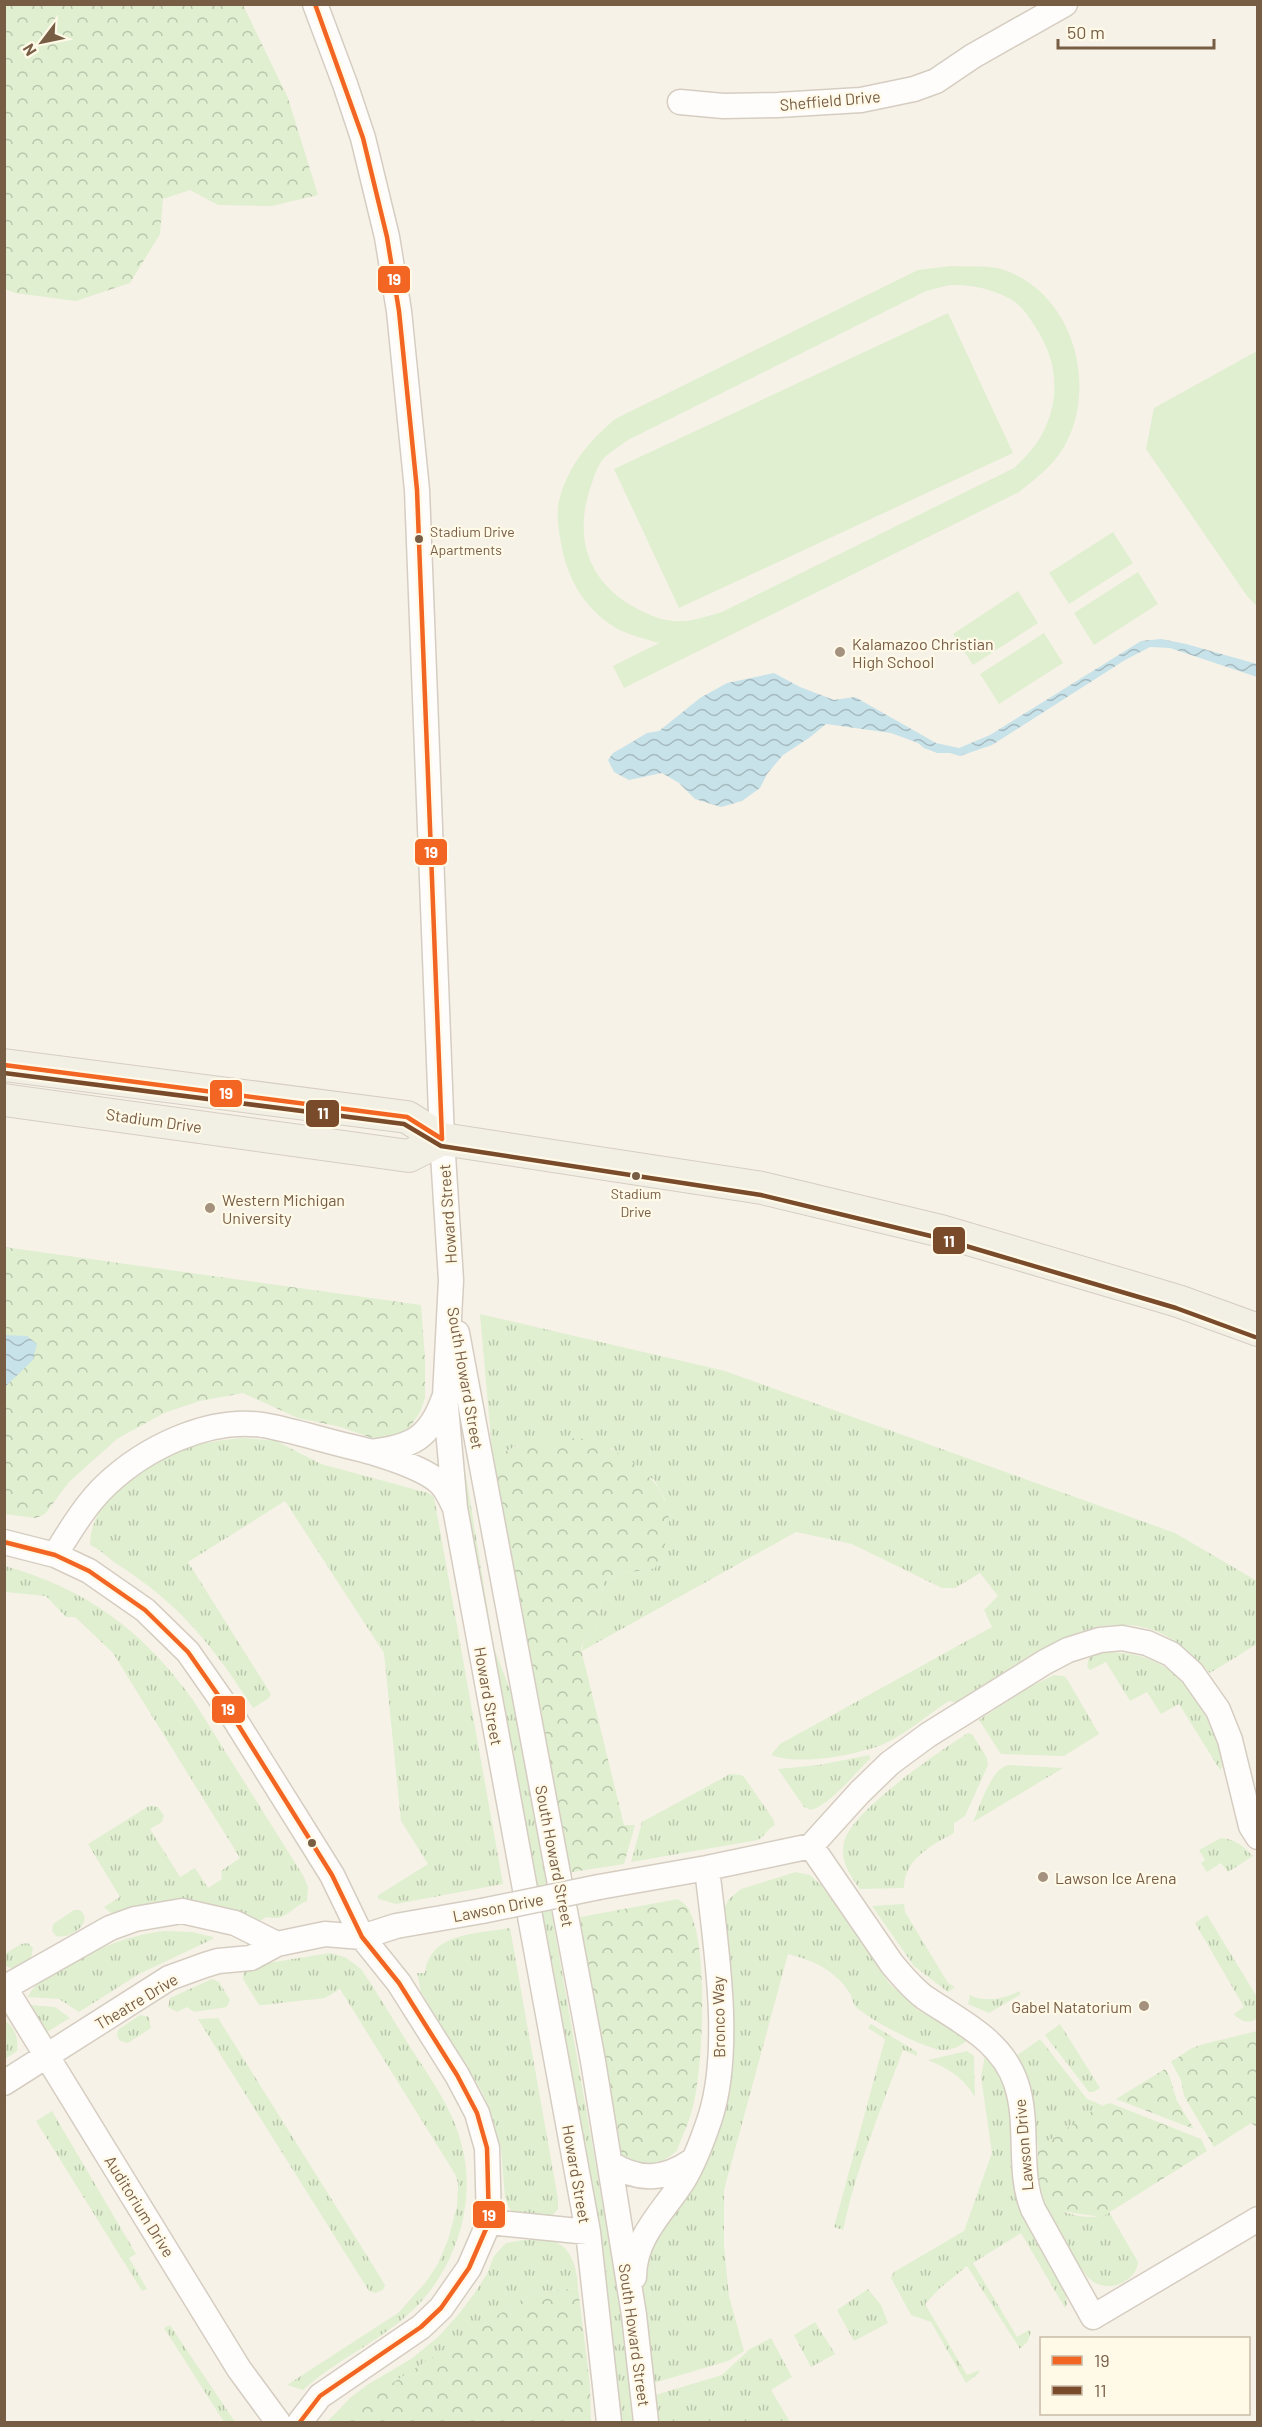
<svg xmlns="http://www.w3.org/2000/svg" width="1262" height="2427" font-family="Barlow,sans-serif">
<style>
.grass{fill:url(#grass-tufts)}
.forest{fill:url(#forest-crowns)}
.park{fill:#dfefd0;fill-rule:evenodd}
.water{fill:url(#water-waves)}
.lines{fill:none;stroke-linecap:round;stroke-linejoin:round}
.minor-casing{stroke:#d6cdc2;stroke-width:27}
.major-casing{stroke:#d6cdc3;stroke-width:34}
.minor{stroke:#fefdfb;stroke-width:24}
.major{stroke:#f2efe4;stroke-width:32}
.minor-bridge-casing{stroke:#d6cdc2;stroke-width:27;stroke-linecap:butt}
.minor-bridge{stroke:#fefdfb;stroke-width:24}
.bus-1-casing{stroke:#fff9e8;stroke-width:9}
.bus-2-casing{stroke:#fff9e8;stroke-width:9}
.bus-1{stroke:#f26522;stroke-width:4.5}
.bus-2{stroke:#7a4b2a;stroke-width:4.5}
.bus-dot{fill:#785d45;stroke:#fff9e8;stroke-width:2}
.poi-dot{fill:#a4917e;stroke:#fff9e8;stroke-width:2}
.labels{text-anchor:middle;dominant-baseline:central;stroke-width:4.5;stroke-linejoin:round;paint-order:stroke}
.bus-label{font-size:14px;fill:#785d45;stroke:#fff9e8;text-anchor:start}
.street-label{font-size:16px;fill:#785d45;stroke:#fff9e8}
.poi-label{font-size:16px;fill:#785d45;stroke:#fff9e8;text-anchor:start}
.line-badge{stroke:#fff9e8;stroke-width:2}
.badge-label{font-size:16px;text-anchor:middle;font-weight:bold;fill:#fff}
</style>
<defs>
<pattern id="grass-tufts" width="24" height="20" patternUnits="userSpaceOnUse" patternTransform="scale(1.5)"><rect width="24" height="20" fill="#dfefd0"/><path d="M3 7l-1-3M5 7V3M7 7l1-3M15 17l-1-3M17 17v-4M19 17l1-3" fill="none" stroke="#bac5ab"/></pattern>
<pattern id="forest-crowns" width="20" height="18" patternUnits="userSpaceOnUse" patternTransform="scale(1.5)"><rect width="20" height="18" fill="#dfefd0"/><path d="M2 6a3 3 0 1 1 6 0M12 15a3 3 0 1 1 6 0" fill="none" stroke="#bac5ab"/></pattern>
<pattern id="water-waves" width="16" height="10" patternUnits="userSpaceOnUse" patternTransform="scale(1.5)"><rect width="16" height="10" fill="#c7e2e9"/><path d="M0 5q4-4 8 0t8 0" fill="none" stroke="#a6babf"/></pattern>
</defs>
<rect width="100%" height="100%" fill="#f7f2e7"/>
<!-- grass -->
<path class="grass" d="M 480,1314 L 725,1371 L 1175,1533 L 1257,1581 L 1257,1644 L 1210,1673 C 1194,1657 1178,1640 1156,1631 C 1086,1605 1013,1668 957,1703 L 949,1701 C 929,1714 908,1732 886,1743 C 859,1755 799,1766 771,1755 L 780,1744 L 992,1627 L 984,1610 L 998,1596 L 980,1573 L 955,1588 L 942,1588 L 852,1544 L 796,1532 L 582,1651 L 583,1642 L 596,1630 L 604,1580 L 626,1573 L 655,1568 L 665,1499 L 654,1480 L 611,1448 L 517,1446 L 506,1451 L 493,1461 Z
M 246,1438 L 276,1441 L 321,1464 L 428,1493 L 434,1497 L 503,1884 L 396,1904 L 379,1899 L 377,1896 L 428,1864 L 401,1821 L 384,1653 L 285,1501 L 188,1562 L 271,1694 L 269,1698 L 253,1708 C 213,1646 180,1604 117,1564 C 108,1558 100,1549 90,1545 C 90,1498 146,1462 186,1448 C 206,1442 226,1439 246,1438 Z
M 462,1451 L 494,1648 L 512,1695 L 518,1722 L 614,2268 L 628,2365 L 632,2422 L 620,2422 L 472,1539 L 465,1493 Z
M 5,1566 C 87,1589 143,1631 193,1700 L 304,1877 L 308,1887 L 307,1901 C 291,1907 287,1922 266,1917 L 257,1923 L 135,1908 L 112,1914 L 104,1907 L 120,1897 L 88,1844 L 149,1806 L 158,1807 L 164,1816 L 162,1822 L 150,1829 L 180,1877 L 195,1868 L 208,1888 L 222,1879 L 221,1871 L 240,1858 L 113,1653 L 75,1617 L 66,1617 L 46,1596 L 5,1592 Z
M 1101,1652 C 1154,1651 1180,1670 1205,1715 C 1214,1731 1222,1749 1222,1768 L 1220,1770 L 1179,1704 L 1161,1714 L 1147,1692 L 1130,1701 L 1106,1662 L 1090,1670 L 1087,1666 L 1089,1658 Z
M 1054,1675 L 1064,1676 L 1067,1679 L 1099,1734 L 1064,1756 L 1001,1754 L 979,1720 L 1028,1688 Z
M 968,1733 L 972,1734 L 987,1758 L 988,1765 L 965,1816 L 954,1823 L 954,1833 C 932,1845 904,1859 904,1888 L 860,1889 C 849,1874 840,1860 844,1842 C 852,1810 940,1751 968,1733 Z
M 870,1755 L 870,1759 C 855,1773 830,1805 811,1810 L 804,1807 L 778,1769 L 819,1765 Z
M 1009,1765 L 1063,1768 L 973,1822 C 980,1807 991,1767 1009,1765 Z
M 730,1774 L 741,1775 L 744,1777 L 773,1819 L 775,1825 C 767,1829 766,1835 758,1840 L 631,1862 L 642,1822 Z
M 1221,1838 C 1235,1839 1243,1846 1253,1856 L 1228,1872 L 1221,1863 L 1207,1872 L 1201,1863 L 1205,1860 L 1199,1850 Z
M 796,1872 L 810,1875 L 822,1886 L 889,1983 L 918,2010 L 969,2040 C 961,2045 953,2050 943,2050 C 926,2050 871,2020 857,2008 C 852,2004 853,1997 849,1992 C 835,1970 812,1960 788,1954 L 724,2190 L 724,2246 L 729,2296 L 744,2351 L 728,2361 L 650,2384 L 640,2292 L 642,2260 L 708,2145 L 720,1916 L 729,1899 L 741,1889 Z
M 904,1904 L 905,1912 L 948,1983 L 955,1987 L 948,1992 L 914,1966 L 872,1906 Z
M 74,1910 L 80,1910 C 95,1923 68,1940 56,1936 L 52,1931 L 53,1924 Z
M 1207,1915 L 1257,1997 L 1257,2018 C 1249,2025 1240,2021 1234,2014 L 1244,2007 L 1195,1923 Z
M 510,1928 L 558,2199 L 558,2209 L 551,2217 L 516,2214 L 509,2208 L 505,2197 L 501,2148 L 491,2113 L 482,2092 L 421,1992 L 417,1973 L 425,1973 C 430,1932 477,1934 510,1928 Z
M 164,1931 L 192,1932 L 213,1937 L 213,1939 L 139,1974 L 79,2012 L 59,1999 L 28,1997 C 34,1983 48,1977 60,1970 C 93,1950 124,1936 164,1931 Z
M 28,1943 L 33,1948 L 31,1958 L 13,1969 L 6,1966 L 5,1954 L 21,1944 Z
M 330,1953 L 345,1957 L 361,1969 C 377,1992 392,2018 407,2042 C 428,2075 453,2108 462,2146 C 477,2203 455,2269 414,2309 C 381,2341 337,2359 303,2390 L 287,2385 L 398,2313 L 426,2282 L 439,2262 L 449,2237 L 457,2206 L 458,2183 L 455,2174 L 340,1989 L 325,1998 L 263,2005 L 259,2005 L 243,1979 L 244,1970 L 250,1966 Z
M 212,1979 L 219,1982 L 230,2000 L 227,2007 L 194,2012 L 187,2007 L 177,2012 L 168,2007 L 170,1998 Z
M 1019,1991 L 1021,1994 L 989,2013 L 968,2004 L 970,1995 C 983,2003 1006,1999 1019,1991 Z
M 29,2005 L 55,2007 L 70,2018 L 47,2032 L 42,2028 Z
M 140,2015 L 149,2017 L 151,2028 L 128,2043 L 120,2041 L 117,2036 L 118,2030 Z
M 218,2018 L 379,2275 L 385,2285 L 383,2290 L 375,2293 L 369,2291 L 198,2019 Z
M 5,2021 C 15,2027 19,2040 17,2051 L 5,2059 Z
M 871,2024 L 917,2052 L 917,2056 L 903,2050 C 881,2109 856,2168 843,2230 L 834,2227 L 885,2039 L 868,2028 Z
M 1060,2024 L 1100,2088 L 1093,2092 L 1089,2092 L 1045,2035 Z
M 1040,2039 L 1087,2099 L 1102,2105 L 1038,2148 L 1032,2092 L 1016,2056 Z
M 967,2051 L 974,2056 L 975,2097 C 963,2077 949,2069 928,2060 Z
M 985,2055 C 992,2065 1000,2075 1004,2086 C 1019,2123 1006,2164 1017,2201 C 1026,2231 1068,2281 1067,2304 L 1065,2308 L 1021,2233 L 973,2263 L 1017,2337 L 1029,2330 L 1031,2332 L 1028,2341 L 1020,2349 L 967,2266 L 939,2289 L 925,2304 L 967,2375 L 980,2370 L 978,2374 L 966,2383 L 931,2322 L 911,2315 L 891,2278 L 894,2272 L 964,2231 L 992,2153 L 981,2077 Z
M 52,2111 L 136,2254 L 129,2258 L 147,2289 L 142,2291 L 36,2121 Z
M 1044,2203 C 1061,2212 1091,2224 1109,2212 L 1138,2262 C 1137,2272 1131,2278 1122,2283 C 1112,2288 1100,2287 1091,2280 C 1080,2272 1050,2217 1044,2203 Z
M 523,2240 C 532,2240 544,2239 552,2241 C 573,2247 577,2270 578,2288 L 532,2293 L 339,2418 L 336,2422 L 327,2422 L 350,2398 L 367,2385 L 411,2359 L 438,2337 L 458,2315 L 474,2294 L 487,2274 L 494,2256 L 506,2243 Z
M 868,2289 L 881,2305 L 888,2323 L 854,2341 L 837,2310 Z
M 815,2322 L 835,2354 L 811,2367 L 794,2335 Z
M 170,2325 L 235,2422 L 224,2422 L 164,2328 Z
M 771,2338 L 792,2377 L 771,2390 L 790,2422 L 654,2422 L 652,2396 L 722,2375 L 750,2349 Z"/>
<!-- forest -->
<path class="forest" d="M 5,4 L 243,5 L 288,98 L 318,195 L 272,206 L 218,205 L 190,190 L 163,199 L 160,234 L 130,283 L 76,301 L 15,293 L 5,289 Z
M 4,1247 L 421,1305 L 425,1358 L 425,1398 L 420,1412 L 410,1427 L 395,1436 L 372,1438 L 341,1427 L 298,1418 L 243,1393 L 200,1401 L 164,1413 L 117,1439 L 69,1482 L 45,1514 L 36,1518 L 5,1514 Z
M 578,1438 C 597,1441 609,1447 625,1457 C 670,1487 681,1520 655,1568 L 626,1573 L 604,1580 L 596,1630 L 583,1642 L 581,1649 L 624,1825 L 635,1825 L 624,1864 L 566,1873 L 493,1461 C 514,1440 550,1440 578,1438 Z
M 678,1899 C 683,1903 688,1906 690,1912 C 708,1949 703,2056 695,2097 C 692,2115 684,2133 677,2150 C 663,2167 631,2169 617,2150 L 575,1918 Z
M 1257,2031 L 1257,2127 L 1251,2123 L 1214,2147 L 1184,2096 L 1181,2080 L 1171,2062 L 1192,2048 L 1204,2044 Z
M 1165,2069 L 1169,2075 L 1177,2101 L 1194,2129 L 1116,2099 Z
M 1110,2103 L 1201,2139 L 1207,2151 L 1102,2217 L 1060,2211 L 1044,2203 L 1038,2178 L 1038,2148 L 1098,2107 Z
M 578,2288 L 590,2385 L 591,2422 L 336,2422 L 338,2418 L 532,2293 Z"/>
<!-- park -->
<path class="park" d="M 951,266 C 966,267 986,265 1001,269 C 1073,291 1099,386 1064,447 C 1053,466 1035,479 1019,492 L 624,688 L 613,666 L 659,643 C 645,639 629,635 616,628 C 582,607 566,576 560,538 C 558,525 556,509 560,497 C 570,463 589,442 615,419 L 918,270 ZM 950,285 C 972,284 993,289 1012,300 C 1022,306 1030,318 1036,328 C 1056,359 1061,393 1045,428 C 1038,444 1027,456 1014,468 L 722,612 C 707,616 689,623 673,621 C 659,620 645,613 634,607 C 588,581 574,538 590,489 C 594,478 597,464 606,456 C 613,450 621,445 628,440 L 926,291 Z
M 948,313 L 1013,453 L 679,608 L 614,469 Z
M 1257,351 L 1257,606 L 1247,596 L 1146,449 L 1154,408 Z
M 1113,532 L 1133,563 L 1069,604 L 1049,573 Z
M 1138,572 L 1158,604 L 1094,645 L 1074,613 Z
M 1018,591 L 1038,623 L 973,665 L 953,634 Z
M 1044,633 L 1063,663 L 999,704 L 980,674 Z"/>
<!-- water -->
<path class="water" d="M 1161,639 L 1186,644 L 1257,664 L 1257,677 L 1170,648 L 1150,647 L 1125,660 L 992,745 L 960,756 L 950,753 L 937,753 L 924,748 L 918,743 L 891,733 L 826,724 L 809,738 L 783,755 L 767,774 L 760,788 L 742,801 L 721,807 L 695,799 L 679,783 L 662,773 L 629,780 L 614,772 L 608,760 L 613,753 L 627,745 L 647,733 L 659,731 L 700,698 L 727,683 L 774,673 L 800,687 L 834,700 L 855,697 L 936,743 L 959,748 L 990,735 L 1141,641 Z
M 4,1335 L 27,1336 L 37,1344 L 33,1360 L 5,1387 Z"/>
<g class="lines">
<!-- minor casing -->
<g class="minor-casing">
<path id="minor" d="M 315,4 L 345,84 L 363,138 L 387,237 L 399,311 L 417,490 L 442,1139 L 451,1280 L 445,1396 L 455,1508 L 588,2232 L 609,2422
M 680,102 L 723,106 L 778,105 L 861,100 L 914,89 L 936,81 L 973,56 L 1065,4
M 457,1333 L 593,2061 L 634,2315 L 646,2422
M 371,1452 C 412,1447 430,1438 444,1398
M 4,1542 L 55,1555 L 89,1571 L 145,1610 L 188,1652 L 232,1715 L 332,1875 L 362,1937 L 399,1983 L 457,2075 L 477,2113 L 487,2148 L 489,2222 L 469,2268 L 441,2308 L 421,2327 L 320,2396 L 300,2422
M 55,1555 C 70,1531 85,1505 106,1485 C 145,1448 208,1417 263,1425 C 292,1430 322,1440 352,1447 C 374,1452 423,1467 440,1483 C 446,1489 450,1497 454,1506
M 811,1846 L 892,1964 C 902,1976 912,1988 924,1997 C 959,2021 1002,2040 1016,2083 C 1030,2124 1017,2171 1033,2209 L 1093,2317 L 1258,2219
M 599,1887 L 707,1868 L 811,1846 L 860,1792 L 890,1763 L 928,1735 L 1045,1662 L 1068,1650 L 1100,1640 L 1122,1638 L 1147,1643 L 1171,1654 L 1192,1673 L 1218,1710 L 1230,1740 L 1251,1826 L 1258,1837
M 4,1988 L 110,1928 L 135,1919 L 182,1911 L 235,1923 L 277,1944
M 5,1988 L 239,2369 L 278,2422
M 4,2083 L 169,1978 L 205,1965 L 218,1961 L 251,1958 L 277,1944 L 325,1934 L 362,1937 L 396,1926 L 482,1911
M 610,2163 C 639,2182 664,2180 692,2161
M 489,2222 L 588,2232
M 634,2277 C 634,2237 663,2212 683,2181 C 694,2163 703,2139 710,2118 C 733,2047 715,1942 707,1868"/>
</g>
<!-- major casing -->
<g class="major-casing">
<path id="major" d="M 4,1065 L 407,1117 L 442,1139 L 762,1188 L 941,1231 L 1178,1301 L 1258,1330
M 4,1100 L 409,1156 L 442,1139"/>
</g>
<!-- minor -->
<use href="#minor" class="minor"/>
<!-- major -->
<use href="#major" class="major"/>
<!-- minor-bridge casing -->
<g class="minor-bridge-casing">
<path id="minor-bridge" d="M 482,1911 L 599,1887"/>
</g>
<!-- minor-bridge -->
<use href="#minor-bridge" class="minor-bridge"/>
<!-- bus-1 casing -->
<g class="bus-1-casing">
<path id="bus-1" d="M 315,4 L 363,138 L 387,237 L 399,311 L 417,490 L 442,1139
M 4,1065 L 407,1117 L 442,1139
M 4,1542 L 55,1555 L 89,1571 L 145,1610 L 188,1652 L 232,1715 L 332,1875 L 362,1937 L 399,1983 L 457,2075 L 477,2113 L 487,2148 L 489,2222 L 469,2268 L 441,2308 L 421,2327 L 320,2396 L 300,2422"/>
</g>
<!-- bus-2 casing -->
<g class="bus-2-casing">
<path id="bus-2" d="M 4,1073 L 404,1124 L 441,1146 L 761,1195 L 939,1238 L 1176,1308 L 1255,1337"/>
</g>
<!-- bus-1 -->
<use href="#bus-1" class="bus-1"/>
<!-- bus-2 -->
<use href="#bus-2" class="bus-2"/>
</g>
<!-- markers -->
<g class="bus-dot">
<circle cx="419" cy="539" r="5"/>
<circle cx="636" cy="1176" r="5"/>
<circle cx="312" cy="1843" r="5"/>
</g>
<g class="poi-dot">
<circle cx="840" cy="652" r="6"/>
<circle cx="210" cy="1208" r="6"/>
<circle cx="1043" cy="1877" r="6"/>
<circle cx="1144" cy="2006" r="6"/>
</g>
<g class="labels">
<!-- bus labels -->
<g class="bus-label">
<text x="430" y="531">Stadium Drive<tspan x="430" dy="18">Apartments</tspan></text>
<text x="636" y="1193" text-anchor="middle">Stadium<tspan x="636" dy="18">Drive</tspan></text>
</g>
<!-- street labels -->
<g class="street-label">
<text transform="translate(830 100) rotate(-5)">Sheffield Drive</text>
<text transform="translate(154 1120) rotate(8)">Stadium Drive</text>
<text transform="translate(447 1214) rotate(-94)">Howard Street</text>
<text transform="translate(466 1378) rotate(80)">South Howard Street</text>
<text transform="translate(489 1696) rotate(80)">Howard Street</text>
<text transform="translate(555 1856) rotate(79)">South Howard Street</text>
<text transform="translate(498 1907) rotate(-11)">Lawson Drive</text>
<text transform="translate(136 2001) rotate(-31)">Theatre Drive</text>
<text transform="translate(718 2017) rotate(-91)">Bronco Way</text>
<text transform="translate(1023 2145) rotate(-95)">Lawson Drive</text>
<text transform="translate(577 2174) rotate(80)">Howard Street</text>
<text transform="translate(140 2206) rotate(58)">Auditorium Drive</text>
<text transform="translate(635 2335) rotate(82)">South Howard Street</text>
</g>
<!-- poi labels -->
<g class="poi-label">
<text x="852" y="643">Kalamazoo Christian<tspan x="852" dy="18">High School</tspan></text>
<text x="222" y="1199">Western Michigan<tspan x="222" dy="18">University</tspan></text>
<text x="1055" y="1877">Lawson Ice Arena</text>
<text x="1132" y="2006" text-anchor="end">Gabel Natatorium</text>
</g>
</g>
<g class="line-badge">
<rect x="377" y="265" width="34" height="29" rx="6" fill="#f26522"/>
<rect x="414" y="838" width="34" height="28" rx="6" fill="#f26522"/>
<rect x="209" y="1079" width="34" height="29" rx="6" fill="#f26522"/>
<rect x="305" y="1099" width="35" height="29" rx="6" fill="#7a4b2a"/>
<rect x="932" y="1226" width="34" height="29" rx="6" fill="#7a4b2a"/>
<rect x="211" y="1695" width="35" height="29" rx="6" fill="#f26522"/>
<rect x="472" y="2200" width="34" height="29" rx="6" fill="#f26522"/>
</g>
<g class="badge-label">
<text x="394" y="285">19</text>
<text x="431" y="858">19</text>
<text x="226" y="1099">19</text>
<text x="323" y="1119">11</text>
<text x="949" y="1247">11</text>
<text x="228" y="1715">19</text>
<text x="489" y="2221">19</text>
</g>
<!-- border -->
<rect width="1262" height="2427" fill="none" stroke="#785d45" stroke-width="12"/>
<!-- legend -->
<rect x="1040" y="2337" width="210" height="78" fill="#fff9e8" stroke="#c9bba7" stroke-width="1.5"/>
<rect x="1052" y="2356" width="30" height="9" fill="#f26522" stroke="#c9bba7" stroke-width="1.5"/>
<text x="1094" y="2367" font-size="18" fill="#785d45">19</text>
<rect x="1052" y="2386" width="30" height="9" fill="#7a4b2a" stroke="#c9bba7" stroke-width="1.5"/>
<text x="1094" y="2397" font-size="18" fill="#785d45">11</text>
<!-- north arrow -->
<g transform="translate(42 42) rotate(238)" stroke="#fff9e8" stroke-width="4.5" paint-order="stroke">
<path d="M0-4.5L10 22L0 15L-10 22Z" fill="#785d45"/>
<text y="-9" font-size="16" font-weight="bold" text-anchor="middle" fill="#785d45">N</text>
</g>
<!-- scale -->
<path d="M1058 39v9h156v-9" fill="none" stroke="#785d45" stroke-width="3"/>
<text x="1067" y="39" font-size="18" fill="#785d45" stroke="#fff9e8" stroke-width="4.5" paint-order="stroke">50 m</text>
</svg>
